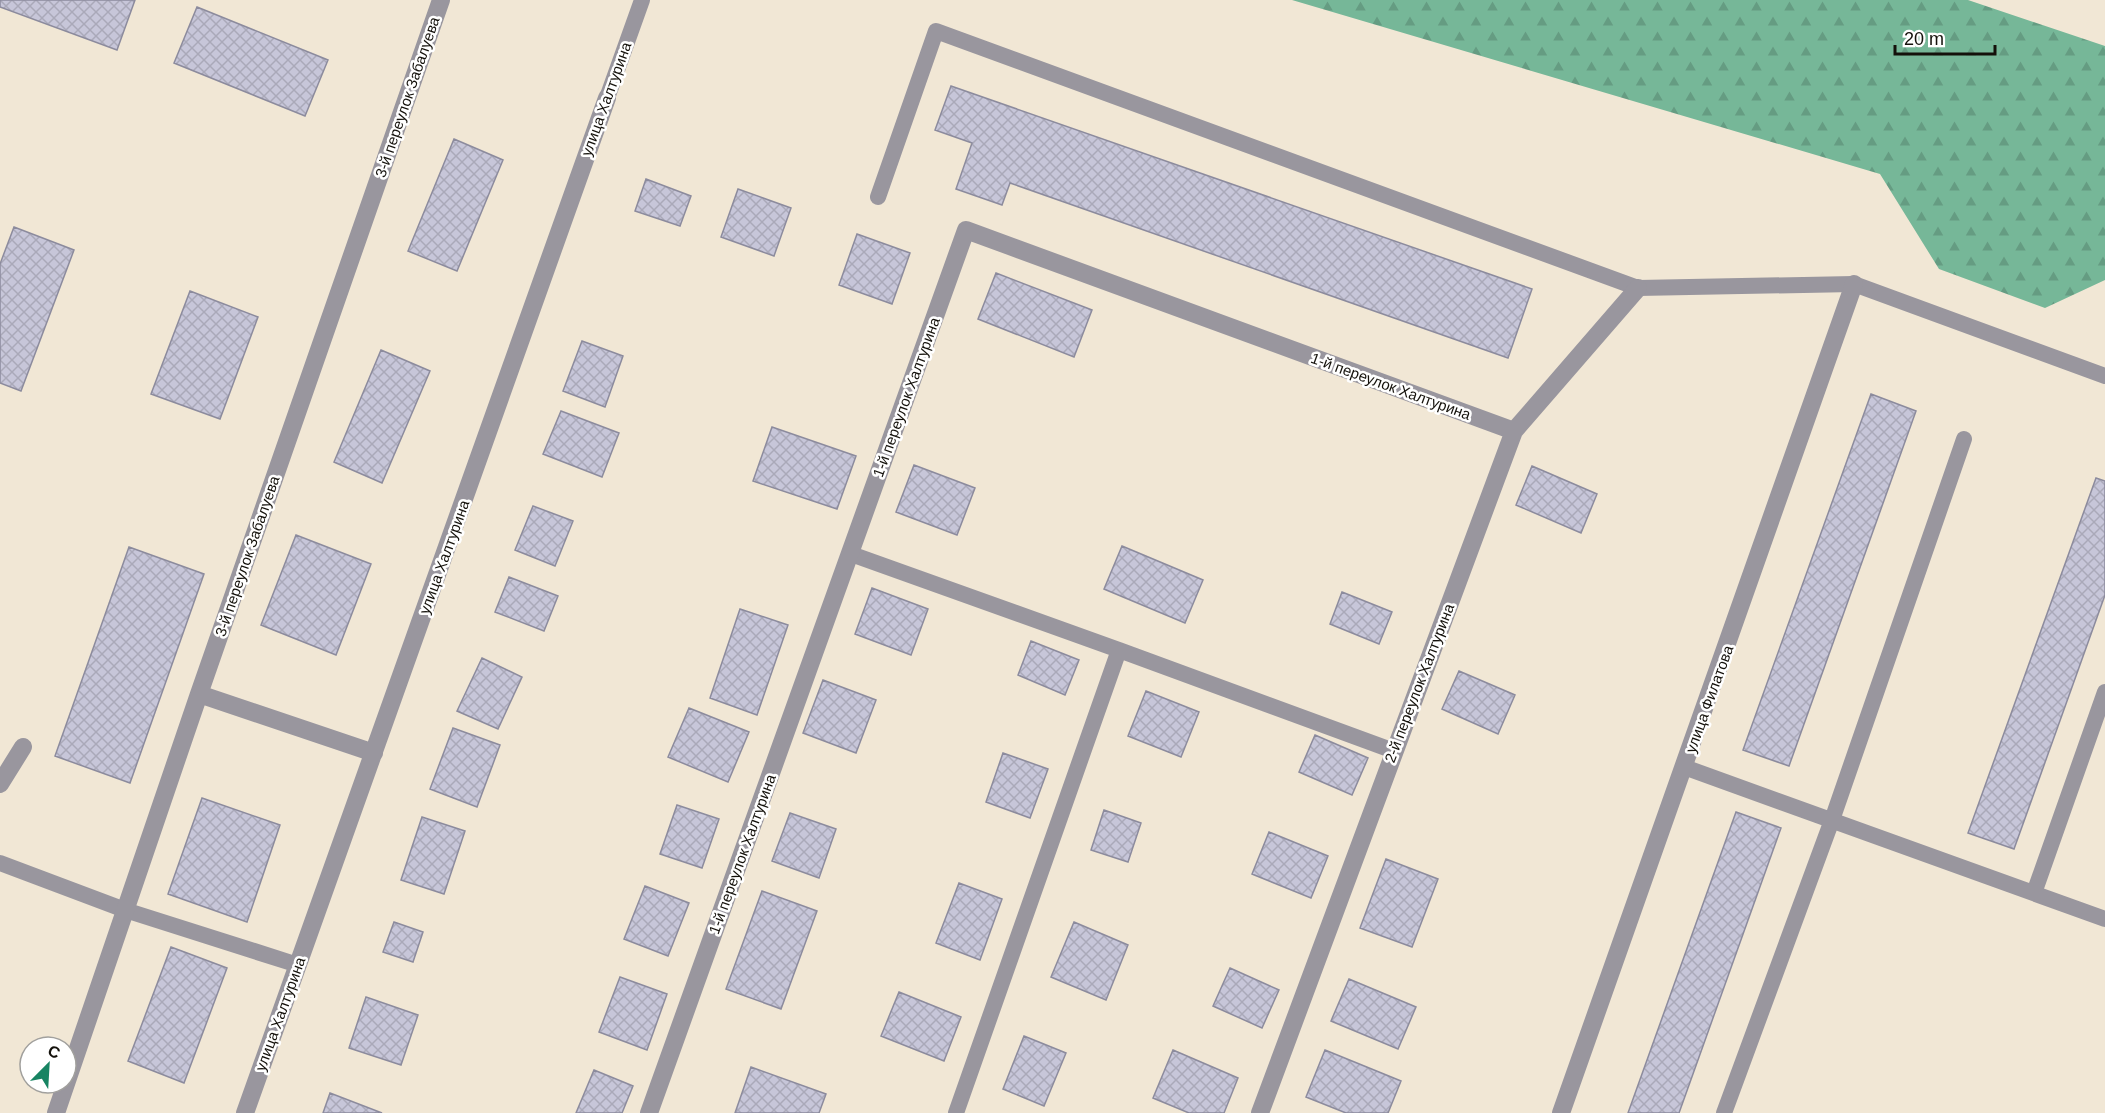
<svg xmlns="http://www.w3.org/2000/svg" width="2105" height="1113" font-family="Arial,sans-serif">
<style>
.forest{fill:url(#forest-firs)}
.building{fill:url(#building-cross-hatch);stroke:#8c8b9d;stroke-width:1.5}
.lines{fill:none;stroke-linecap:round;stroke-linejoin:round}
.lane{stroke:#99969e;stroke-width:16}
.street{stroke:#99969e;stroke-width:18}
.labels{text-anchor:middle;dominant-baseline:central;stroke-width:5;stroke-linejoin:round;paint-order:stroke}
.street-label{font-size:15px;fill:#14110b;stroke:#fff}
</style>
<defs>
<pattern id="forest-firs" width="22" height="20" patternUnits="userSpaceOnUse" patternTransform="scale(1.5)"><rect width="22" height="20" fill="#76b798"/><path d="M5 1l3.5 6h-7zM16 11l3.5 6h-7z" fill="#659c82"/></pattern>
<pattern id="building-cross-hatch" width="8" height="8" patternUnits="userSpaceOnUse" patternTransform="scale(1.5)"><rect width="8" height="8" fill="#c7c6d9"/><path d="M0 0l8 8M0 8l8-8" fill="none" stroke="#aaa9b9"/></pattern>
</defs>
<rect width="100%" height="100%" fill="#f1e7d5"/>
<!-- forest -->
<path class="forest" d="M 1292,0 L 1968,0 L 2105,46 L 2105,280 L 2045,308 L 1939,269 L 1880,174 Z"/>
<!-- building -->
<path class="building" d="M 0,0 L 135,0 L 117,50 L 0,7 Z
M 197,7 L 328,60 L 305,116 L 174,63 Z
M 951,86 L 1532,289 L 1508,358 L 1010,183 L 1002,205 L 956,189 L 972,143 L 935,130 Z
M 454,139 L 503,160 L 457,271 L 408,251 Z
M 646,179 L 691,196 L 680,226 L 635,211 Z
M 738,189 L 791,208 L 774,256 L 721,237 Z
M 14,227 L 74,250 L 21,391 L 0,383 L 0,264 Z
M 857,234 L 910,253 L 892,304 L 839,285 Z
M 996,273 L 1092,310 L 1074,357 L 978,319 Z
M 190,291 L 258,317 L 220,419 L 151,394 Z
M 582,341 L 623,356 L 605,407 L 563,391 Z
M 381,350 L 430,371 L 382,483 L 334,462 Z
M 1871,394 L 1916,411 L 1789,766 L 1743,750 Z
M 561,411 L 619,433 L 602,477 L 543,454 Z
M 772,427 L 856,456 L 837,509 L 753,481 Z
M 914,465 L 975,488 L 957,535 L 896,512 Z
M 1532,466 L 1597,494 L 1581,533 L 1516,505 Z
M 2096,478 L 2105,481 L 2105,595 L 2014,849 L 1968,833 Z
M 533,506 L 573,521 L 555,566 L 515,550 Z
M 296,535 L 371,564 L 336,655 L 261,625 Z
M 1122,546 L 1203,580 L 1185,623 L 1104,589 Z
M 129,547 L 204,574 L 130,783 L 55,756 Z
M 509,577 L 558,596 L 544,631 L 495,612 Z
M 872,588 L 928,609 L 911,655 L 855,634 Z
M 1342,592 L 1392,612 L 1379,644 L 1330,624 Z
M 740,609 L 788,625 L 757,715 L 710,698 Z
M 1031,641 L 1079,660 L 1065,695 L 1018,675 Z
M 482,658 L 522,677 L 498,729 L 457,711 Z
M 1459,671 L 1515,695 L 1498,734 L 1442,709 Z
M 823,680 L 876,700 L 856,753 L 803,733 Z
M 1146,691 L 1199,712 L 1181,757 L 1128,736 Z
M 689,708 L 749,732 L 728,782 L 668,757 Z
M 453,728 L 500,745 L 477,807 L 430,789 Z
M 1315,735 L 1368,758 L 1352,795 L 1299,772 Z
M 1003,753 L 1048,769 L 1030,818 L 986,802 Z
M 202,798 L 280,825 L 247,922 L 168,894 Z
M 677,805 L 719,819 L 702,868 L 660,854 Z
M 1104,810 L 1141,823 L 1128,862 L 1091,850 Z
M 1736,812 L 1781,828 L 1679,1113 L 1628,1113 Z
M 790,813 L 836,829 L 819,878 L 772,861 Z
M 422,817 L 465,831 L 444,894 L 401,880 Z
M 1269,832 L 1328,856 L 1311,898 L 1252,874 Z
M 1386,859 L 1438,879 L 1412,947 L 1360,928 Z
M 959,883 L 1002,899 L 980,960 L 936,943 Z
M 645,886 L 689,903 L 668,956 L 624,939 Z
M 762,891 L 817,911 L 781,1009 L 726,989 Z
M 394,922 L 423,932 L 413,962 L 383,952 Z
M 1074,922 L 1128,945 L 1106,1000 L 1051,977 Z
M 171,947 L 227,968 L 184,1083 L 128,1061 Z
M 1230,968 L 1279,990 L 1262,1028 L 1213,1006 Z
M 620,977 L 667,994 L 647,1050 L 599,1032 Z
M 1349,979 L 1416,1007 L 1398,1049 L 1331,1021 Z
M 899,992 L 961,1017 L 944,1061 L 881,1036 Z
M 366,997 L 418,1015 L 401,1065 L 349,1048 Z
M 1024,1036 L 1066,1053 L 1044,1106 L 1003,1089 Z
M 1173,1050 L 1238,1078 L 1224,1113 L 1189,1113 L 1153,1098 Z
M 1325,1050 L 1401,1081 L 1388,1113 L 1346,1113 L 1306,1097 Z
M 751,1067 L 826,1094 L 819,1113 L 735,1113 Z
M 594,1070 L 633,1086 L 622,1113 L 576,1113 Z
M 330,1093 L 382,1113 L 323,1113 Z"/>
<g class="lines">
<!-- lane -->
<path class="lane" d="M 607,98 L 642,0
M 878,197 L 936,31 L 1638,288 L 1854,284 L 2105,376
M 851,554 L 1119,650 L 956,1113
M 1119,650 L 1394,751
M 1684,767 L 2105,919
M 0,863 L 125,910 L 298,965
M 2034,893 L 2105,692
M 1724,1113 L 1832,820 L 1964,439"/>
<!-- street -->
<path class="street" d="M 199,694 L 374,753
M 0,784 L 23,747
M 56,1113 L 199,694 L 441,0
M 245,1113 L 607,98
M 649,1113 L 966,230 L 1514,431
M 1260,1113 L 1514,431 L 1638,288
M 1561,1113 L 1854,284"/>
</g>
<g class="labels">
<!-- street labels -->
<g class="street-label">
<text transform="translate(407 97) rotate(-71)">3-й переулок Забалуева</text>
<text transform="translate(606 99) rotate(-70)">улица Халтурина</text>
<text transform="translate(1391 386) rotate(20)">1-й переулок Халтурина</text>
<text transform="translate(906 397) rotate(-70)">1-й переулок Халтурина</text>
<text transform="translate(247 556) rotate(-71)">3-й переулок Забалуева</text>
<text transform="translate(444 557) rotate(-70)">улица Халтурина</text>
<text transform="translate(1419 683) rotate(-69)">2-й переулок Халтурина</text>
<text transform="translate(1709 699) rotate(-70)">улица Филатова</text>
<text transform="translate(742 854) rotate(-70)">1-й переулок Халтурина</text>
<text transform="translate(280 1014) rotate(-70)">улица Халтурина</text>
</g>
</g>
<!-- north arrow -->
<g transform="translate(48 1065) rotate(24)"><circle r="28" fill="#ffffff" stroke="#a1a09d" stroke-width="1.5"/>
<path d="M0-4.5L10 22L0 15L-10 22Z" fill="#178462"/>
<text y="-9" font-size="16" font-weight="bold" text-anchor="middle" fill="#14110b">С</text>
</g>
<!-- scale -->
<path d="M1895 45v9h100v-9" fill="none" stroke="#14110b" stroke-width="3"/>
<text x="1904" y="45" font-size="18" fill="#14110b" stroke="#ffffff" stroke-width="4.5" paint-order="stroke">20 m</text>
</svg>
